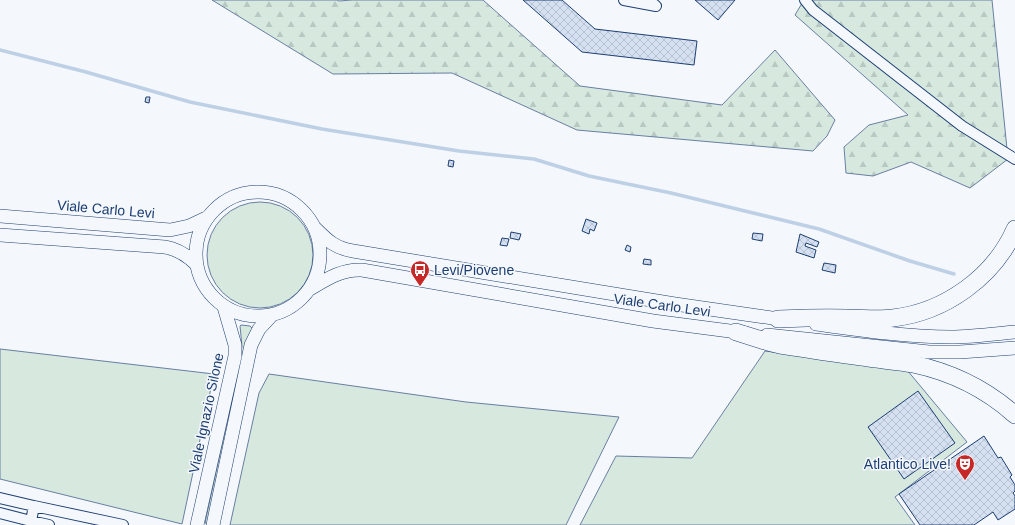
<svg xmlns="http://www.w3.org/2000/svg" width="1015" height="525" font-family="Arial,sans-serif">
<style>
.grass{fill:#d7e8df;stroke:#687fa3}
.forest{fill:url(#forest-firs);stroke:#687fa3}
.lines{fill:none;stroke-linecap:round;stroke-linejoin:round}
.stream{stroke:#bed0e5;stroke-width:3.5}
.building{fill:url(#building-cross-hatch);stroke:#1d3f73}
.minor-casing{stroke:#1d3f73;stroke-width:12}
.tertiary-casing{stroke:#1d3f73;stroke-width:14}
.trunk-casing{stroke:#1d3f73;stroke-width:18}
.minor{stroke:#f4f7fb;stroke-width:10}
.tertiary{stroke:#f4f7fb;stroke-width:13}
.trunk{stroke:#f4f7fb;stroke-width:17}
.labels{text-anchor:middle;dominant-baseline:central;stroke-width:3;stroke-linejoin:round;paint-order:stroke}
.street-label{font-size:14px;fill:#1d3f73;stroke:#f4f7fb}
.poi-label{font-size:14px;fill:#1d3f73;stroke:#f4f7fb;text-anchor:start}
</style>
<defs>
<pattern id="forest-firs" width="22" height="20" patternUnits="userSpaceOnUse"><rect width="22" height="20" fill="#d7e8df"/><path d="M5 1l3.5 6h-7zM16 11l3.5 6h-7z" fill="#b8c8c3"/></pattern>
<pattern id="building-cross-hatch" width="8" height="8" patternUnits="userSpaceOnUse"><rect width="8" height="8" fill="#d5e0f0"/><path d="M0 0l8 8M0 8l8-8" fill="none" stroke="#b6c1d1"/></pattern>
</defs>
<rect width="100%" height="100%" fill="#f4f7fb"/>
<!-- grass -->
<path class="grass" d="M207 255a53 53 0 1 1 106 0a53 53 0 1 1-106 0Z
M 241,325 L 250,326 L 253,329 L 240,374 L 237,373 L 242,346 L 240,326 Z
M 0,349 L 214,374 L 182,524 L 0,479 Z
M 765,351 L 907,370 L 967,442 L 895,497 L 915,525 L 580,525 L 616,456 L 692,458 Z
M 269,374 L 466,402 L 619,417 L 566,525 L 230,525 L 259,393 Z
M 236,380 L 239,381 L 208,524 L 205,523 Z"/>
<!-- forest -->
<path class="forest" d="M 212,0 L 337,0 L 339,1 L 352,0 L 483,0 L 580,86 L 722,105 L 775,50 L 835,120 L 827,136 L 813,151 L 577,130 L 452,73 L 333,74 Z
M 804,0 L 992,0 L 1008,159 L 970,188 L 911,162 L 873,176 L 846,173 L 844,147 L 869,125 L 908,115 L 795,15 Z"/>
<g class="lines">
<!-- stream -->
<path class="stream" d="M 0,50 L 86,72 L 190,102 L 322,129 L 459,151 L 534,159 L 589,176 L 671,193 L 819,229 L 910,261 L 954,274"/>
</g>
<!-- building -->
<path class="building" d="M 523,0 L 562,0 L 595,29 L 697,41 L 694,65 L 582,52 Z
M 695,0 L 735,0 L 718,20 Z
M 146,97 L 150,97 L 149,103 L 145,102 Z
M 449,160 L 454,161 L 453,167 L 448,166 Z
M 586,219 L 597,223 L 594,231 L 590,229 L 589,234 L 582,231 Z
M 511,232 L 521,234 L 519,240 L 510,238 Z
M 753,233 L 763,234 L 762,241 L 752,239 Z
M 800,234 L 819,242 L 817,247 L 806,243 L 805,246 L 816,250 L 814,258 L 796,252 Z
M 502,238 L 509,239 L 507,246 L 500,245 Z
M 627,245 L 631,247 L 630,252 L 625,250 Z
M 644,259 L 651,260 L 651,265 L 643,264 Z
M 824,263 L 836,265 L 835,273 L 822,270 Z
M 918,391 L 955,443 L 904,479 L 868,427 Z
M 984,436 L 998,458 L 1001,457 L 1012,475 L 1010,477 L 1015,485 L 1015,491 L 1013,493 L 1015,496 L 1015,509 L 998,520 L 993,512 L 974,525 L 920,525 L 899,494 Z"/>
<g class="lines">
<!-- minor casing -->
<g class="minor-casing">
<path id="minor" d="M 624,0 L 656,6 L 649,0
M 805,0 L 813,10 L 962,126 L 1015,159
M 0,498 L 34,506
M 0,513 L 31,521 L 30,525
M 49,525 L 31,521 L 34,506 L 123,525"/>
</g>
<!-- tertiary casing -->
<g class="tertiary-casing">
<path id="tertiary" d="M196 254a62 62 0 1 1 124 0a62 62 0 1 1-124 0Z
M 0,216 L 170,230 L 189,226 L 208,217
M 315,228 C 328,241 335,248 353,251 L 675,304 L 786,320
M 0,235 L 165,247 C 177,249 188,256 197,265
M 310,289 C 327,279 342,269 362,270 L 653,321 L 745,333
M 816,324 C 859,330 907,337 951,337 C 972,337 994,334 1015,332
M 767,335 L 929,352 L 960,352 L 1015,348
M 197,525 L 235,356 L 235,345 L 224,307
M 213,525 L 251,345 L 259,329 L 272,315"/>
</g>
<!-- trunk casing -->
<g class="trunk-casing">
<path id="trunk" d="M 778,319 C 801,318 824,317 847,318 C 863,318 878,320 893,318 C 945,312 994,277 1015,229
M 736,332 L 768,342 L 780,345 C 807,349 834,354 861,357 C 878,360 896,361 913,364 C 951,372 986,389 1015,415"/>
</g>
<!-- minor -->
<use href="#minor" class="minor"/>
<!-- tertiary -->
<use href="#tertiary" class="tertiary"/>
<!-- trunk -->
<use href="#trunk" class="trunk"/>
</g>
<!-- icons -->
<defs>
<g id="bus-pin" transform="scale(1)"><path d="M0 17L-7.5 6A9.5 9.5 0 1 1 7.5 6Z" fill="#c62828" stroke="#f4f7fb"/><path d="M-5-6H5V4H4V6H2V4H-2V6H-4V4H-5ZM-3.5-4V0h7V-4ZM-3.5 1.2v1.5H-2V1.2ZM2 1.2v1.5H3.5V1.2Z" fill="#fff"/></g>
<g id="theatre-pin" transform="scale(1)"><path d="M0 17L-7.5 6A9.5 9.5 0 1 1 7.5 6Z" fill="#c62828" stroke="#f4f7fb"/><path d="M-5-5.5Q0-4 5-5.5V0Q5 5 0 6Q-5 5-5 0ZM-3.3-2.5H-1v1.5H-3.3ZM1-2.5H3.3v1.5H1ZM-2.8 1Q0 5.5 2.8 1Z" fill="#fff"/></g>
</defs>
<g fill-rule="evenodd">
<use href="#bus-pin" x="420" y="270"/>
<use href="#theatre-pin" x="965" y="464"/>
</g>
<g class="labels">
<!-- street labels -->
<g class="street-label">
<text transform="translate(106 209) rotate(5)">Viale Carlo Levi</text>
<text transform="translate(662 305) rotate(8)">Viale Carlo Levi</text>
<text transform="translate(206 413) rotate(-78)">Viale Ignazio Silone</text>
</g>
<!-- poi labels -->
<g class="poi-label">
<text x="434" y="270">Levi/Piovene</text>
<text x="951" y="464" text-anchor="end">Atlantico Live!</text>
</g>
</g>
</svg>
